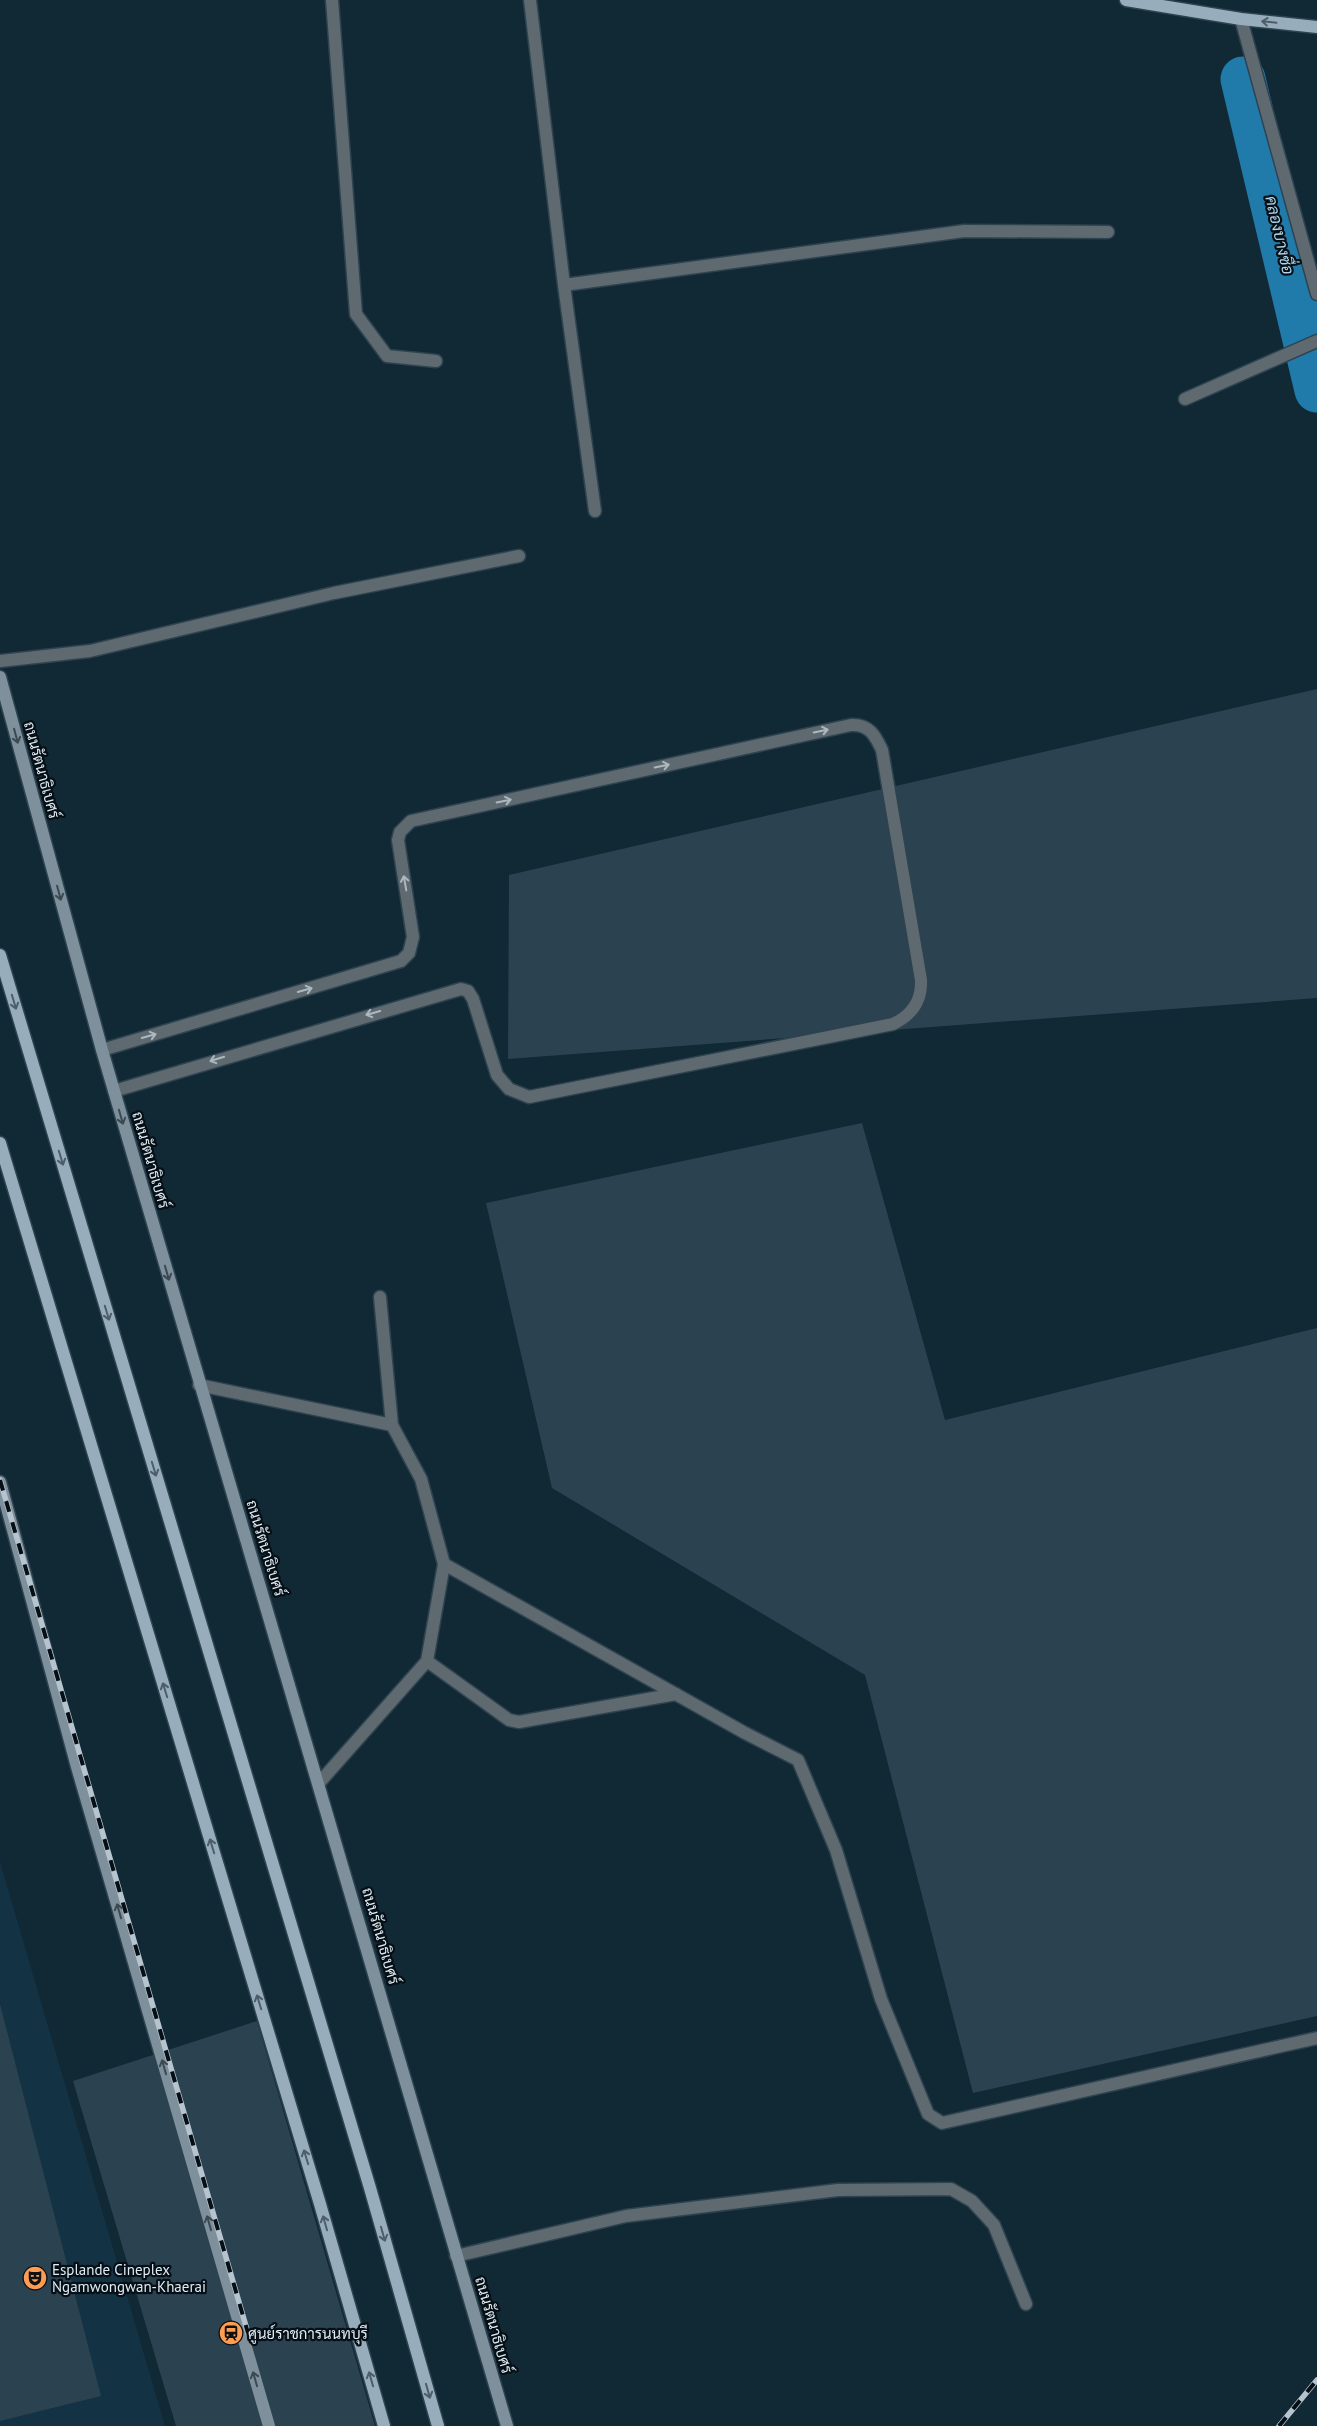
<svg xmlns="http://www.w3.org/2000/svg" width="1317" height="2426" font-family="'PT Sans',Sarabun,sans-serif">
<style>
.built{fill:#133244}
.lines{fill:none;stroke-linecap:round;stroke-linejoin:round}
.canal{stroke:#207baa;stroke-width:45}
.building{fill:#2b4251}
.service-casing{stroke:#2e4350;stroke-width:15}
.secondary-casing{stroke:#2e4350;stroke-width:15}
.primary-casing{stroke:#2e4350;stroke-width:15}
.service{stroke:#5e6970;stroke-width:12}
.secondary{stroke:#7e909b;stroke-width:12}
.primary{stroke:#97adbc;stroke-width:12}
.rail-casing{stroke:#b5c4ce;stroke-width:5.5}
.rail{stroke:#060f15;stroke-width:4;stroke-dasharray:11;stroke-linecap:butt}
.oneway{stroke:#4e5e68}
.oneway2{stroke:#abb8c0}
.oneway3{stroke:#3c4951}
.labels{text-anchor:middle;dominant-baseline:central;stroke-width:4.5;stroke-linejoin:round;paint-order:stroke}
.street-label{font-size:15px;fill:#dfecf5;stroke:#060f15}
.poi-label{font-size:15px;fill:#dfecf5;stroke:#060f15;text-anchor:start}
.water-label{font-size:16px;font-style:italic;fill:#aed6f0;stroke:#060f15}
</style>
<rect width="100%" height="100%" fill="#112835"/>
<!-- built -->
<path class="built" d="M 0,1862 L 165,2426 L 0,2426 Z"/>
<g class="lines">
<!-- canal -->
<path class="canal" d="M 1243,79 L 1317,390"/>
</g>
<!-- building -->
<path class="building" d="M 1317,689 L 1317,998 L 508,1059 L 509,875 Z
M 862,1123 L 945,1420 L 1317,1328 L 1317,2016 L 973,2093 L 865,1675 L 552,1488 L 486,1203 Z
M 0,2004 L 101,2396 L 0,2421 Z
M 257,2021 L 375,2426 L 176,2426 L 73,2081 Z"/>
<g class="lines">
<!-- service casing -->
<g class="service-casing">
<path id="service" d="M 332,0 L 356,314 L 387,356 L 436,361
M 530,0 L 564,285 L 595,511
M 1241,19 L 1317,294
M 564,285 L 964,231 L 1108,232
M 1185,399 L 1317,341
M 0,661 L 90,651 L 334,593 L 519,556
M 102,1050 L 401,961 L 409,953 L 413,937 L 398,840 L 400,832 L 411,821 L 851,725 C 869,724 875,735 882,750 L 921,980 C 922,1001 912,1015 893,1024 L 529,1097 L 509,1089 L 497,1075 L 473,999 L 468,991 L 461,989 L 114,1091
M 380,1297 L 392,1425
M 199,1385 L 392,1425 L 421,1479 L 444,1564 L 427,1661 L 319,1783
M 444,1564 L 745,1733 L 798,1760 L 836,1850 L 881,1999 L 928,2114 L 942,2123 L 1317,2038
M 427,1661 L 509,1720 L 519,1722 L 676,1694
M 456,2256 L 626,2216 L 838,2190 L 951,2189 L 972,2201 L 994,2225 L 1026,2304"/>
</g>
<!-- secondary casing -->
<g class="secondary-casing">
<path id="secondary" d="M 0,677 L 102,1050 L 507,2426
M 0,1482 L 77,1767 L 269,2426"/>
</g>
<!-- primary casing -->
<g class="primary-casing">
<path id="primary" d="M 1126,0 L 1241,19 L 1317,27
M 0,955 L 370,2188 L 438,2426
M 0,1143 L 320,2204 L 384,2426"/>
</g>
<!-- service -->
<use href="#service" class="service"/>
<!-- secondary -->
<use href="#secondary" class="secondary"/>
<!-- primary -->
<use href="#primary" class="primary"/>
<!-- rail casing -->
<g class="rail-casing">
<path id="rail" d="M 0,1480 L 248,2333
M 1279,2426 L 1317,2380"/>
</g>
<!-- rail -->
<use href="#rail" class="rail"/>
</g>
<!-- one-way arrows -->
<defs><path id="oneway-shaft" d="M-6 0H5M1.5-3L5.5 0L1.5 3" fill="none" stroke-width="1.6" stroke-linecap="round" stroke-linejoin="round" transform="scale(1.25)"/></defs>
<g class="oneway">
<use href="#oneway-shaft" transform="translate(1269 22) rotate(-174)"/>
<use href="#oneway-shaft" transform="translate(14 1002) rotate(73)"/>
<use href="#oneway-shaft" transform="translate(61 1158) rotate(73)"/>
<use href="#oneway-shaft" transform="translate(107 1313) rotate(73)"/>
<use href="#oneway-shaft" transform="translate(154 1469) rotate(73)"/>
<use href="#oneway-shaft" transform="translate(165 1690) rotate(-107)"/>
<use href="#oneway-shaft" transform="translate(212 1846) rotate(-107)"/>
<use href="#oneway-shaft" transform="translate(259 2002) rotate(-107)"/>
<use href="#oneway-shaft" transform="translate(306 2157) rotate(-107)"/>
<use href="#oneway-shaft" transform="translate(325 2223) rotate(-106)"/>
<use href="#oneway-shaft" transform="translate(383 2234) rotate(74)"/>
<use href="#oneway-shaft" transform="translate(371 2379) rotate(-106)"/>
<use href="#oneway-shaft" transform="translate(428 2391) rotate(74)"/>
</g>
<g class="oneway2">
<use href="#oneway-shaft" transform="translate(821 731) rotate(-12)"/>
<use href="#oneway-shaft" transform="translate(662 766) rotate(-12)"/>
<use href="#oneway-shaft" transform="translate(504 801) rotate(-12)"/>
<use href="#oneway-shaft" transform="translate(405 883) rotate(-100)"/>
<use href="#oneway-shaft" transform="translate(305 990) rotate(-16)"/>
<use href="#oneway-shaft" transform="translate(373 1013) rotate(164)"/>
<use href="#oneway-shaft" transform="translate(149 1036) rotate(-16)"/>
<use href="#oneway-shaft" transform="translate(217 1059) rotate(163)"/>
</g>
<g class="oneway3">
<use href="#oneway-shaft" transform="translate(16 736) rotate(75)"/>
<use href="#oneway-shaft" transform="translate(59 893) rotate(75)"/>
<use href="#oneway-shaft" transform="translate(121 1117) rotate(74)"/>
<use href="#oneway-shaft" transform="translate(167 1273) rotate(74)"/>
<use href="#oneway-shaft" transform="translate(119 1911) rotate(-106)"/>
<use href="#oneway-shaft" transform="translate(164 2067) rotate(-106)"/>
<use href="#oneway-shaft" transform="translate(209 2223) rotate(-106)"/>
<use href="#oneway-shaft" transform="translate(255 2379) rotate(-106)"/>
</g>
<!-- icons -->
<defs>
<g id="theatre-disc" transform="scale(1.25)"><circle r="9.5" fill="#fc9d53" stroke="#060f15"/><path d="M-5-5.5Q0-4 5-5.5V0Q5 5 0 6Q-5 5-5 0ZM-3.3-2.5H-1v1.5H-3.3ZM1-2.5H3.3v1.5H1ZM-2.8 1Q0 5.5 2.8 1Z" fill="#111"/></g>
<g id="station-disc" transform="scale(1.25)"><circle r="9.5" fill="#fc9d53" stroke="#060f15"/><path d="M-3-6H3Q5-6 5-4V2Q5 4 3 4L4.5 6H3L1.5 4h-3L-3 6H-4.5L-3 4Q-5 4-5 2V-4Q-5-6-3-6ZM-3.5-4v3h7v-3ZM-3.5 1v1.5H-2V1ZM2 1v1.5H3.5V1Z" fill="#111"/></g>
</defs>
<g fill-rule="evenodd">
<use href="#theatre-disc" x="35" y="2278"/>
<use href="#station-disc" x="231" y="2333"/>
</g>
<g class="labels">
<!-- street labels -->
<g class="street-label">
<text transform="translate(42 770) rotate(75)">ถนนรัตนาธิเบศร์</text>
<text transform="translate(151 1160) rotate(74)">ถนนรัตนาธิเบศร์</text>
<text transform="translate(266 1548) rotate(73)">ถนนรัตนาธิเบศร์</text>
<text transform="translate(381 1936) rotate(74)">ถนนรัตนาธิเบศร์</text>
<text transform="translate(494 2325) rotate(74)">ถนนรัตนาธิเบศร์</text>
</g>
<!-- poi labels -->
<g class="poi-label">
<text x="52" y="2269">Esplande Cineplex<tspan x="52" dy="17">Ngamwongwan-Khaerai</tspan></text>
<text x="248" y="2333">ศูนย์ราชการนนทบุรี</text>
</g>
<!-- water labels -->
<g class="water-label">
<text transform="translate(1280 235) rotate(77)">คลองบางซื่อ</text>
</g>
</g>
</svg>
